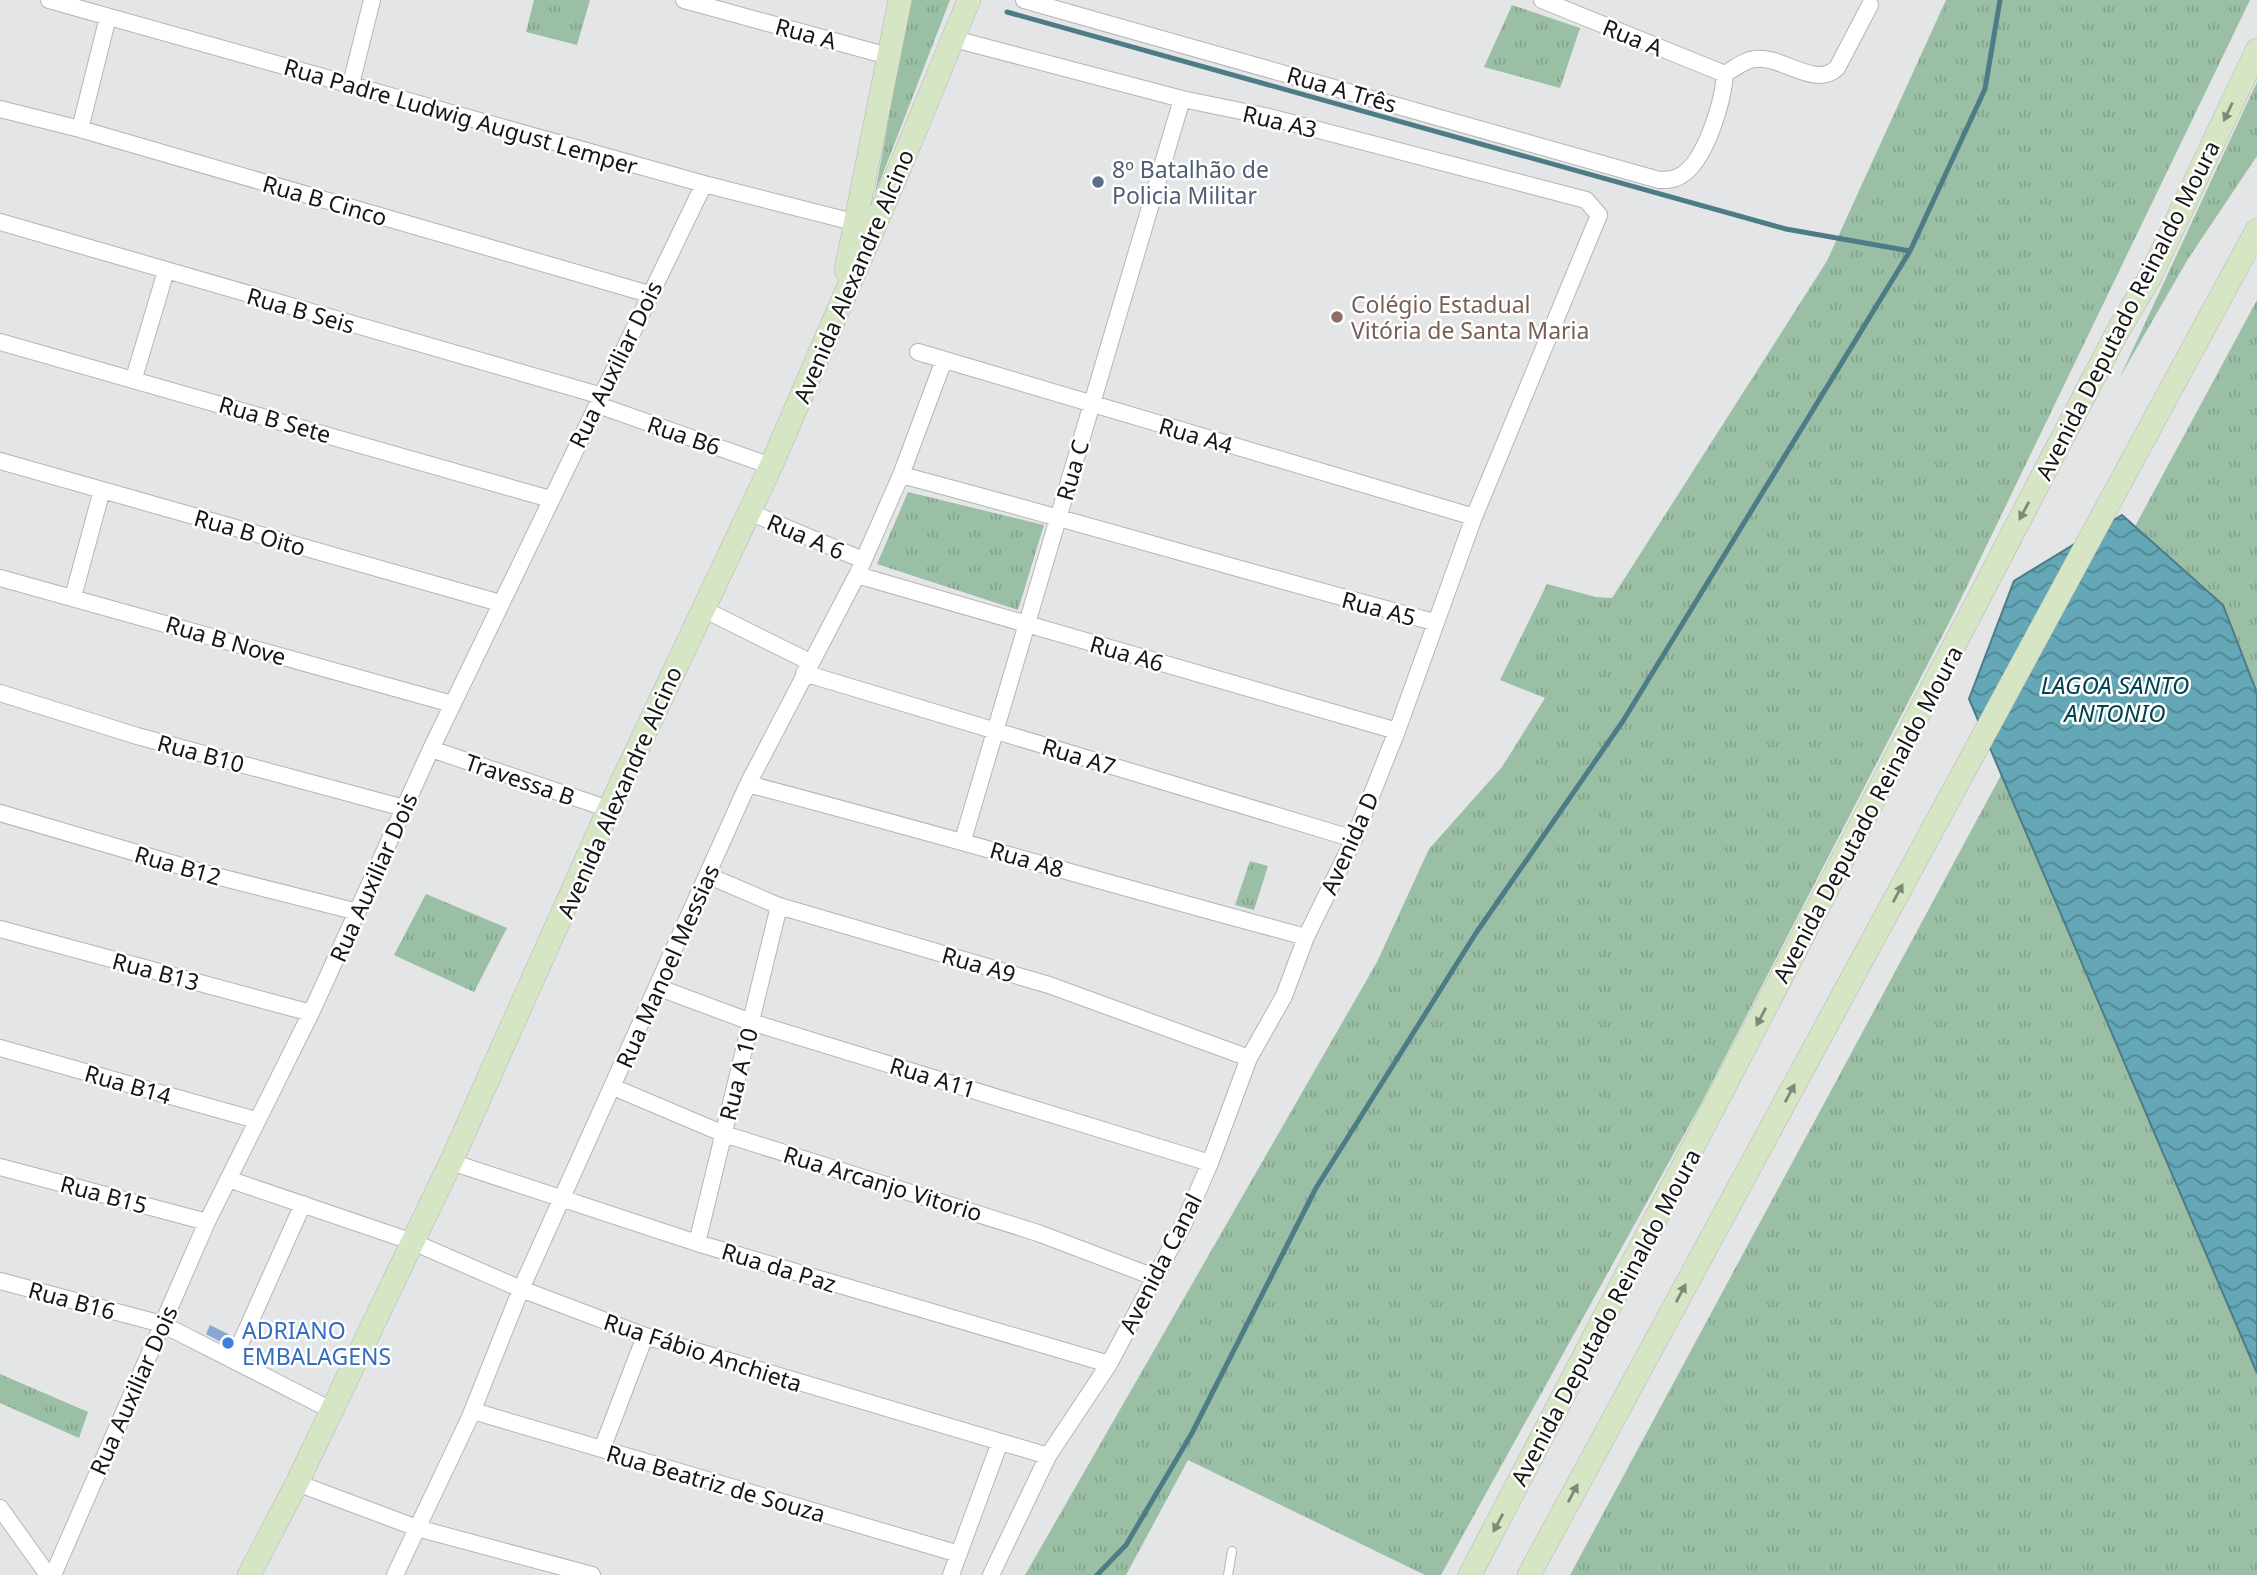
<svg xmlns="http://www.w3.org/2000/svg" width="2257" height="1575" font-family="'Noto Sans',sans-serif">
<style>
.grass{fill:url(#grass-tufts)}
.water{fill:url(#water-waves);stroke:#4d7c87;stroke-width:2}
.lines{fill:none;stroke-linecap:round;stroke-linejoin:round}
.stream{stroke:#4d7c87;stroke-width:5}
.building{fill:#88a8d3}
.lane-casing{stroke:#b4b5b6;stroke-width:10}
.street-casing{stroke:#b4b5b6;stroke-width:18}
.secondary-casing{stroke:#b4b5b6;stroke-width:24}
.lane{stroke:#fff;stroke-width:8}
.street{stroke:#fff;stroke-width:16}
.secondary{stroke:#d6e6c4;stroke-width:23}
.oneway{fill:#808876}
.service-dot{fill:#5c6f8a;stroke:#fff;stroke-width:2.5}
.education-dot{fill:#8d6e63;stroke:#fff;stroke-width:2.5}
.shop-dot{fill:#3f7fe0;stroke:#fff;stroke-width:2.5}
.labels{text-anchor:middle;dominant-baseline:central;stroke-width:5;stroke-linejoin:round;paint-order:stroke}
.street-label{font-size:23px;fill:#161617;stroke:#fff}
.service-label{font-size:23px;fill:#4e5e75;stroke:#fff;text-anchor:start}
.education-label{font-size:23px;fill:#785e54;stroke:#fff;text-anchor:start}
.shop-label{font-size:23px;fill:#366cbe;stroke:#fff;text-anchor:start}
.water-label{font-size:24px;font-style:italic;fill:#00424d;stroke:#fff}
</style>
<defs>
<pattern id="grass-tufts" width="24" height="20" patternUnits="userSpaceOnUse" patternTransform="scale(1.75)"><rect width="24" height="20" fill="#9abfa5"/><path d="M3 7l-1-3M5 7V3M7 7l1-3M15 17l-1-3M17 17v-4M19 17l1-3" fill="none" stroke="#84a38d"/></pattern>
<pattern id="water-waves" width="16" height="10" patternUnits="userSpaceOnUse" patternTransform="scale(1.75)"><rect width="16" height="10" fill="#64a7b7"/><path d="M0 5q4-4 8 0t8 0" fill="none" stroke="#518794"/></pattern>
</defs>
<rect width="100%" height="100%" fill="#e4e5e6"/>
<!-- grass -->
<path class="grass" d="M 534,0 L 590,0 L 577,45 L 526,32 Z
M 910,0 L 950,0 L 875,194 Z
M 1946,0 L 2250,0 L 1954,613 L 1701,1104 L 1441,1575 L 1425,1575 L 1188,1460 L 1126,1575 L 1025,1575 L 1377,962 L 1429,849 L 1502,767 L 1545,698 L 1500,680 L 1547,584 L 1596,597 L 1612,598 L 1827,261 Z
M 1512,5 L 1580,28 L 1560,88 L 1484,67 Z
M 2257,82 L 2257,156 L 2188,259 L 2120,377 Z
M 2257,300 L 2257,1575 L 1570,1575 Z
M 908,492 L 1044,525 L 1018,610 L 877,564 Z
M 1250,861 L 1268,866 L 1254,910 L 1235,905 Z
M 426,894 L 507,928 L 474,992 L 394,955 Z
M 0,1374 L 88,1412 L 79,1438 L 0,1403 Z"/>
<!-- water -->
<path class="water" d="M 2122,515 L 2223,605 L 2257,693 L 2257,1373 L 1969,699 L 2014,581 Z"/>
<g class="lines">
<!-- stream -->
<path class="stream" d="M 1007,12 L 1786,229 L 1910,251
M 1097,1575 L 1126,1545 L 1192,1433 L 1316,1188 L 1476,933 L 1623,721 L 1910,251 L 1985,89 L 2000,0"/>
</g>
<!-- building -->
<path class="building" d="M 210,1325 L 232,1336 L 228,1346 L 206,1334 Z"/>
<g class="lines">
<!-- lane casing -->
<g class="lane-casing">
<path id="lane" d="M 1228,1575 L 1232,1551"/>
</g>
<!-- street casing -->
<g class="street-casing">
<path id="street" d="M 49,0 L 704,184 L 865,225
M 684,0 L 888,56
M 1024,0 L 1659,180 C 1666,180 1674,180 1680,176 C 1706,162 1723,101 1725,74
M 1542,0 L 1725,74
M 954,39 L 1182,99 L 1265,116 L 1586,200 L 1599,215 L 1474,517 L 1397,731 L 1354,839 L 1306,937 L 1284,996 L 1249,1058 L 1210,1163 L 1184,1223 L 1109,1364 L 1048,1456 L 991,1575
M 1725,74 C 1735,68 1744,60 1755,59 C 1781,55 1815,89 1837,68 L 1870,5
M 351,84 L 372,0
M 0,109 L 80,129 L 649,294
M 80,129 L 108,17
M 0,222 L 602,396
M 0,342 L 550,499
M 918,352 L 1474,517
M 134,378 L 166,271
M 598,405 L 771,466
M 0,461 L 500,603
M 901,475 C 1080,522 1256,575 1434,622
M 749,512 L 863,560
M 857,575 L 1397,731
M 0,578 L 452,704
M 73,597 L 102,490
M 703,609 L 810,662
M 804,673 L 1354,839
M 0,693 L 137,736 L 404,808
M 431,749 L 609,809
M 748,784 C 935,833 1120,887 1306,937
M 0,813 L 212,875 L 358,912
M 963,840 L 1182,99
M 707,875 L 779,906 L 1049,985 L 1249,1058
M 0,929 L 311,1013
M 657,987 L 751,1022 L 1210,1163
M 0,1048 L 256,1120
M 613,1087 L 724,1134 L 1038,1233 L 1154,1277
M 451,1162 L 697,1243 L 1109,1364
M 0,1167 L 207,1222
M 228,1179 L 413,1242 L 521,1289 L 645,1336 L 1048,1456
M 697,1243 L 779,906
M 0,1281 L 162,1324 L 333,1411
M 233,1360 L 303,1204
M 473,1411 L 959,1554
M 602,1449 L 645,1336
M 297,1483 L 417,1528 L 592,1575
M 0,1508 L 48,1575
M 53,1575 L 207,1222 L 311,1013 L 431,749 L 704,184
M 395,1575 L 470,1417 L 521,1289 L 748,784 L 857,575 L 901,475 L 944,360
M 951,1575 L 1000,1442"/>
</g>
<!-- secondary casing -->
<g class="secondary-casing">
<path id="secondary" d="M 846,270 L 900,0
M 249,1575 L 297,1483 L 451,1162 L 609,809 L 771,466 L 898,172 L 969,0
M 1470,1575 L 2119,329 L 2149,279 L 2257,50
M 1529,1575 L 2257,230"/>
</g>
<!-- lane -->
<use href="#lane" class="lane"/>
<!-- street -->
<use href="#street" class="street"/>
<!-- secondary -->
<use href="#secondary" class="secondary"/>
</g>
<!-- one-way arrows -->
<defs><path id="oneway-solid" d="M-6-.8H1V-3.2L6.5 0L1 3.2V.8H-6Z" transform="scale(1.75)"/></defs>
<g class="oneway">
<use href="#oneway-solid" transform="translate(2228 112) rotate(115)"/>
<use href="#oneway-solid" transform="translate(2024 511) rotate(118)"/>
<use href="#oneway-solid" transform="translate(1898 893) rotate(-62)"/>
<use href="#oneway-solid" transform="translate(1761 1017) rotate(118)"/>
<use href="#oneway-solid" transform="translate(1790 1093) rotate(-62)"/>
<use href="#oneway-solid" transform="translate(1681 1293) rotate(-62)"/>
<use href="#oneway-solid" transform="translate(1573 1493) rotate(-62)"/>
<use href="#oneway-solid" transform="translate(1498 1523) rotate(118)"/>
</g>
<!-- markers -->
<circle class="service-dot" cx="1098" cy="182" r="7"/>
<circle class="education-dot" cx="1337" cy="317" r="7"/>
<circle class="shop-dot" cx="228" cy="1343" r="7"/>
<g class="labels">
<!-- street labels -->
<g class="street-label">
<text transform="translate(806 33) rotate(15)">Rua A</text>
<text transform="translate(1633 37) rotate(22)">Rua A</text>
<text transform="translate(1342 89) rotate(16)">Rua A Três</text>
<text transform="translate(461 116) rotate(16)">Rua Padre Ludwig August Lemper</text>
<text transform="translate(1280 121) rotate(13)">Rua A3</text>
<text transform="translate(325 200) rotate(16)">Rua B Cinco</text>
<text transform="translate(853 276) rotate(-67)">Avenida Alexandre Alcino</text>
<text transform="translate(301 310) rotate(16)">Rua B Seis</text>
<text transform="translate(2127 310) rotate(-63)">Avenida Deputado Reinaldo Moura</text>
<text transform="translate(615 364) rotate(-64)">Rua Auxiliar Dois</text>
<text transform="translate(275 419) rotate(16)">Rua B Sete</text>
<text transform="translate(684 435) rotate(19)">Rua B6</text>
<text transform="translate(1196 435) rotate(16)">Rua A4</text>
<text transform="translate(1072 470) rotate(-74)">Rua C</text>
<text transform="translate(250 532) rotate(16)">Rua B Oito</text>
<text transform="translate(806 536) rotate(23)">Rua A 6</text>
<text transform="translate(1379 608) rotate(15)">Rua A5</text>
<text transform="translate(226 640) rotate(16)">Rua B Nove</text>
<text transform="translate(1127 653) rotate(16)">Rua A6</text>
<text transform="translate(201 753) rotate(15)">Rua B10</text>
<text transform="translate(1079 756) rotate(17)">Rua A7</text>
<text transform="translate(520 779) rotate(19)">Travessa B</text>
<text transform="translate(619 792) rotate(-66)">Avenida Alexandre Alcino</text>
<text transform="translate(1867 814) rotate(-62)">Avenida Deputado Reinaldo Moura</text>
<text transform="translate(1349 843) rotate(-66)">Avenida D</text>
<text transform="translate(1027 859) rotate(16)">Rua A8</text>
<text transform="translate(178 865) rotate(16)">Rua B12</text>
<text transform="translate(373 877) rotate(-66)">Rua Auxiliar Dois</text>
<text transform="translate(979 964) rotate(16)">Rua A9</text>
<text transform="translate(667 966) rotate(-66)">Rua Manoel Messias</text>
<text transform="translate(156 971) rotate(15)">Rua B13</text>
<text transform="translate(738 1074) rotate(-76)">Rua A 10</text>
<text transform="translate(933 1077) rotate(17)">Rua A11</text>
<text transform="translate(128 1084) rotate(16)">Rua B14</text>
<text transform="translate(883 1183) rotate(17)">Rua Arcanjo Vitorio</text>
<text transform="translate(104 1194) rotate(15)">Rua B15</text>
<text transform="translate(1160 1263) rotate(-63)">Avenida Canal</text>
<text transform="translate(779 1267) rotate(17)">Rua da Paz</text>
<text transform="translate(72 1300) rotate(15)">Rua B16</text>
<text transform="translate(1605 1317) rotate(-62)">Avenida Deputado Reinaldo Moura</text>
<text transform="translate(703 1352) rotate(18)">Rua Fábio Anchieta</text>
<text transform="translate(133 1390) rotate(-66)">Rua Auxiliar Dois</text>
<text transform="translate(716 1483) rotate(16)">Rua Beatriz de Souza</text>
</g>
<!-- service labels -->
<g class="service-label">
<text x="1112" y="169">8º Batalhão de<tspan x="1112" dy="26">Policia Militar</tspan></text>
</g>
<!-- education labels -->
<g class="education-label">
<text x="1351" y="304">Colégio Estadual<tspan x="1351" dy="26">Vitória de Santa Maria</tspan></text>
</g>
<!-- shop labels -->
<g class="shop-label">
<text x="242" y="1330">ADRIANO<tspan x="242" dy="26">EMBALAGENS</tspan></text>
</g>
<!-- water labels -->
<g class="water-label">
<text x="2115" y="684">LAGOA SANTO<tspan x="2115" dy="28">ANTONIO</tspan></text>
</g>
</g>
</svg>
